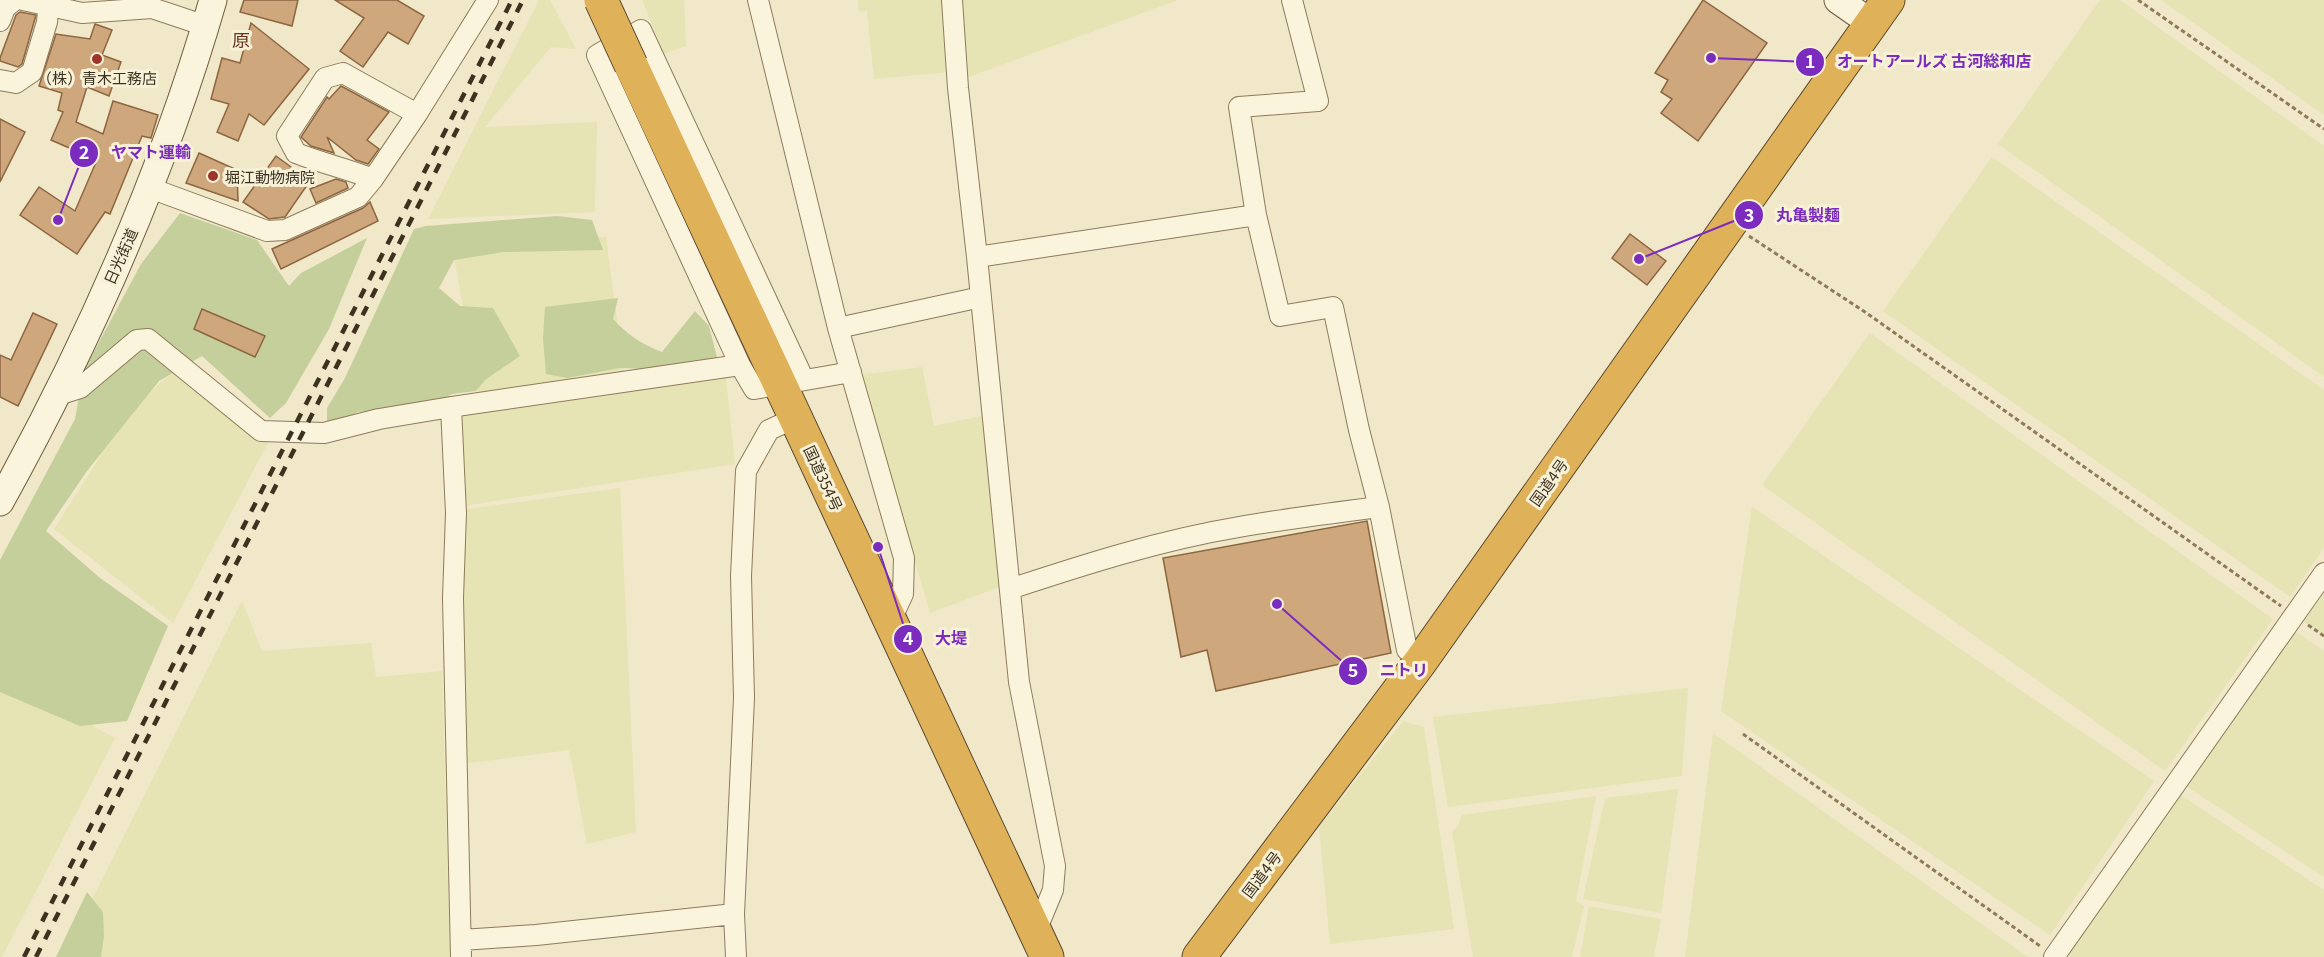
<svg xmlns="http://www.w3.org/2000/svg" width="2324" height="957" font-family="Georgia,'Noto Sans JP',serif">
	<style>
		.farmland { fill: #e6e3b5 }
		.green { fill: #c4cf9b }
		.building { fill: #cfa77d; stroke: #8c6641; stroke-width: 1.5 }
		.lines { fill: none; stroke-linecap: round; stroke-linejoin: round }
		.street-casing { stroke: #8d7b5c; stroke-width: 22 }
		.secondary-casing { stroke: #6f5c3f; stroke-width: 29 }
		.highway-casing { stroke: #5b4830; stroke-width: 35 }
		.path { stroke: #8d7b5c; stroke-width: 3; stroke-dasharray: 4.5 3; stroke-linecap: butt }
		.street { stroke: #faf4dc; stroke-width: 20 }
		.secondary { stroke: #faf4dc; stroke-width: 27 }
		.highway { stroke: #dfb158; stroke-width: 33 }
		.rail { stroke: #3d3120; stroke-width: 4.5; stroke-dasharray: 10 10; stroke-linecap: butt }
		.highway-bridge-casing { stroke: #5b4830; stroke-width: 35; stroke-linecap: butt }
		.highway-bridge { stroke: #dfb158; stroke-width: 33 }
		.poi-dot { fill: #9d352a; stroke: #f7f1d8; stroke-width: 2 }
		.labels { text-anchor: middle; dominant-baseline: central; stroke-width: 6; stroke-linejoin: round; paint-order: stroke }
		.poi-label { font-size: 15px; fill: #3d3120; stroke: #f7f1d8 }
		.street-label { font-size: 15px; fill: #3d3120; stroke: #f7f1d8 }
		.quarter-label { font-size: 18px; fill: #6a361e; stroke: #f7f1d8 }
		.leader { fill: none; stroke: #7b2cbf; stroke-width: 2 }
		.callout-dot { fill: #7b2cbf; stroke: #f7f1d8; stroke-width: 2 }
		.mark-label { font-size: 18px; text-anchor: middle; font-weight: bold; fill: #fff }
		.callout-label { font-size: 16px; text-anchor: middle; font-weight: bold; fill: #7b2cbf; stroke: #f7f1d8; stroke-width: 6; stroke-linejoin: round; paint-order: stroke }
	</style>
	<rect width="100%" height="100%" fill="#f0e8c8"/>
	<path class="farmland" d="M539,0H550L576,49L551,47L485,127L597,122L595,212L428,219Z
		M642,0H684L686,46L664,54Z
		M858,0H944L950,72L874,79L867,11L859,12Z
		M963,0H1178L966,78Z
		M2100,0H2120L2324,146V377L1998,144Z
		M2161,0H2324V115Z
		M1992,157L2324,390V548L2290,597L1883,311Z
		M606,237L624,373L479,396L452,245Z
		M1870,333L2273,619L2165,771L1762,485Z
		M922,367L934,426L986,415L1002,586L930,613L860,375Z
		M196,368L270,439L173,623L54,529L103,452L150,392L172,373Z
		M726,379L735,464L463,506L458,412Z
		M620,488L636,832L587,844L569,750L462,764L461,510Z
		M1752,507L2154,781L2050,935L1721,711Z
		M2324,588V635L2301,620Z
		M242,601L262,651L371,643L376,677L442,671L450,957H63Z
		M2296,632L2324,651V877L2186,786Z
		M0,676L115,738L2,957H0Z
		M1688,688L1682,776L1448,807L1433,717Z
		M1403,721L1424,727L1454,929L1330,944L1319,827Z
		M1713,733L2028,957H1685Z
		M1678,789L1661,913L1583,899L1605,798Z
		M2181,795L2324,890V957H2072L2066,953Z
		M1596,796L1576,901L1584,906L1572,957H1473L1452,832L1459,824L1462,815Z
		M1589,906L1661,919L1654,957H1580Z"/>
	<path class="green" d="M180,213L257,240L289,286L301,273L367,238L329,329L286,403L270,418L202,356L159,381L87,471L46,531L100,578L168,626L127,721L80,726L0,692V560L75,419L84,370L141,264Z
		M557,216L592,220L603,250L504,252L454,260L439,288L460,306L493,308L520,356L485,380L476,391L452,394L435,403L358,412L343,421L327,426V408L345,378L414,229L426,226Z
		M618,298L613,319C628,335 641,344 662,352L695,311L709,326L718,361L646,369L620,368L567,378L546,374L543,338L545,307Z
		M87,892L103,912L104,936L101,957H56Z"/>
	<path class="building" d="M244,0H298L292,26L240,12Z
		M335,0H397L424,16L408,44L388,32L363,67L340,51L364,18Z
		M1703,0L1767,43L1698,141L1661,113L1672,99L1661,92L1668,80L1655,73Z
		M20,12L36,15L22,64L18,67L0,61V58L16,15Z
		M251,23L309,69L264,125L249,114L238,141L217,132L229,104L211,99L222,58L240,63Z
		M95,24L112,30L102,55L121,62L109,96L87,87L76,122L103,134L113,101L158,115L151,138L142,136L110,214L105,212L77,254L20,215L39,187L75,211L97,160L51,140L63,112L58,110L62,93L39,86L56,34L90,39Z
		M341,86L389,112L367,140L379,149L368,164L356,160L327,137L334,153L311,146L301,137L327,97L329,99Z
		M0,119L25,132L0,182Z
		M199,153L237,170L238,201L186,183Z
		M276,156L310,181L285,217L269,219L243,202Z
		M336,179L346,182L348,188L316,203L310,189Z
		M370,202L378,221L281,269L272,249L363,208Z
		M1630,234L1666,261L1647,285L1612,258Z
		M202,309L265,336L255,357L194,329Z
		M33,313L57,324L18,406L0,397V355L11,360Z
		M1367,521L1391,653L1216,691L1207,650L1181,657L1163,558Z"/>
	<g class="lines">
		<g class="street-casing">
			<path id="street" d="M23,0L82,13L152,8L206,26
				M758,0L838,328L904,558L903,594L891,620
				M952,0L958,88L977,257L1019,682L1055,866L1053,890L1036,931
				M1292,0L1318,101L1239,107L1256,215L1280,316L1333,307L1359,430L1379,507L1407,650L1421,661
				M0,21L5,8L15,0
				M0,80L16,83L32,72L47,22L49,0
				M417,114L488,0
				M150,188L267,231L285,230L358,197L373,179C348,169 321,163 296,153L287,136L325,78L343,73L417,114L373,179
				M977,257L1256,215
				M838,328L981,297
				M740,365L597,55L641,30L804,380
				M55,396L80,388L137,340L148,339L261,431L324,433L379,419L451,407L740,365L754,389L851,372
				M451,407L456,513L453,598L461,957
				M1010,589C1086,564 1161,540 1239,527C1285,519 1332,513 1379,507
				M461,940L536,935L734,914
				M736,957L734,914L744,698L741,576L746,471L769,430L795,418
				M2054,957L2324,573"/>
		</g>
		<g class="secondary-casing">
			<path id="secondary" d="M1838,0L1871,23
				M0,502C88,343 163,174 213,0"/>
		</g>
		<g class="highway-casing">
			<path id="highway" d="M631,65L1047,957
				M1199,957L1421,661L1888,0"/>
		</g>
		<path class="path" d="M2138,0L2324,129
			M1749,236L1865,312L2281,606
			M2308,625L2324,636
			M1743,734L2040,946"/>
		<use href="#street" class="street"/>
		<use href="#secondary" class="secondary"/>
		<use href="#highway" class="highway"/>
		<path class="rail" d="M24,957L512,0
			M36,957L523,0"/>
		<g class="highway-bridge-casing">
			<path id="highway-bridge" d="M601,0L631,65"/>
		</g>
		<use href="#highway-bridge" class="highway-bridge"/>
	</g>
	<g class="poi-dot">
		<circle cx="97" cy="59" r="6"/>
		<circle cx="213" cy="176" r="6"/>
	</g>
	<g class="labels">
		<g class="poi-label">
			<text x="97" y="77">（株）青木工務店</text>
			<text x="225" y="176" text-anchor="start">堀江動物病院</text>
		</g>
		<g class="street-label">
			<text transform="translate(120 256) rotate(-66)">日光街道</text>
			<text transform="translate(824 478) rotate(65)">国道354号</text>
			<text transform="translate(1548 482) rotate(-55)">国道4号</text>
			<text transform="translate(1261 874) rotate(-53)">国道4号</text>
		</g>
		<g class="quarter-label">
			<text x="241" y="39">原</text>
		</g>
	</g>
	<path class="leader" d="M1711 58L1810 62M58 220L84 153M1639 259L1749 215M878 547L908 639M1277 604L1353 671"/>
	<g class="callout-dot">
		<circle cx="1711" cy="58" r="6"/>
		<circle cx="58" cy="220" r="6"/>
		<circle cx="1639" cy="259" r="6"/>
		<circle cx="878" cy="547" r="6"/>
		<circle cx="1277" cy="604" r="6"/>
		<circle cx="1810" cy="62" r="15"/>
		<circle cx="84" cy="153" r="15"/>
		<circle cx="1749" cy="215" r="15"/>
		<circle cx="908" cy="639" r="15"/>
		<circle cx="1353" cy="671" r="15"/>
	</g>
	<g class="mark-label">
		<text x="1810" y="68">1</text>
		<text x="84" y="159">2</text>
		<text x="1749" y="222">3</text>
		<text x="908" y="645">4</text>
		<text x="1353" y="677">5</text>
	</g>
	<g class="callout-label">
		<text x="1934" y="67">オートアールズ 古河総和店</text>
		<text x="151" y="158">ヤマト運輸</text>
		<text x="1808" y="221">丸亀製麺</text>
		<text x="951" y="644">大堤</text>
		<text x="1404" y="676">ニトリ</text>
	</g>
</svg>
